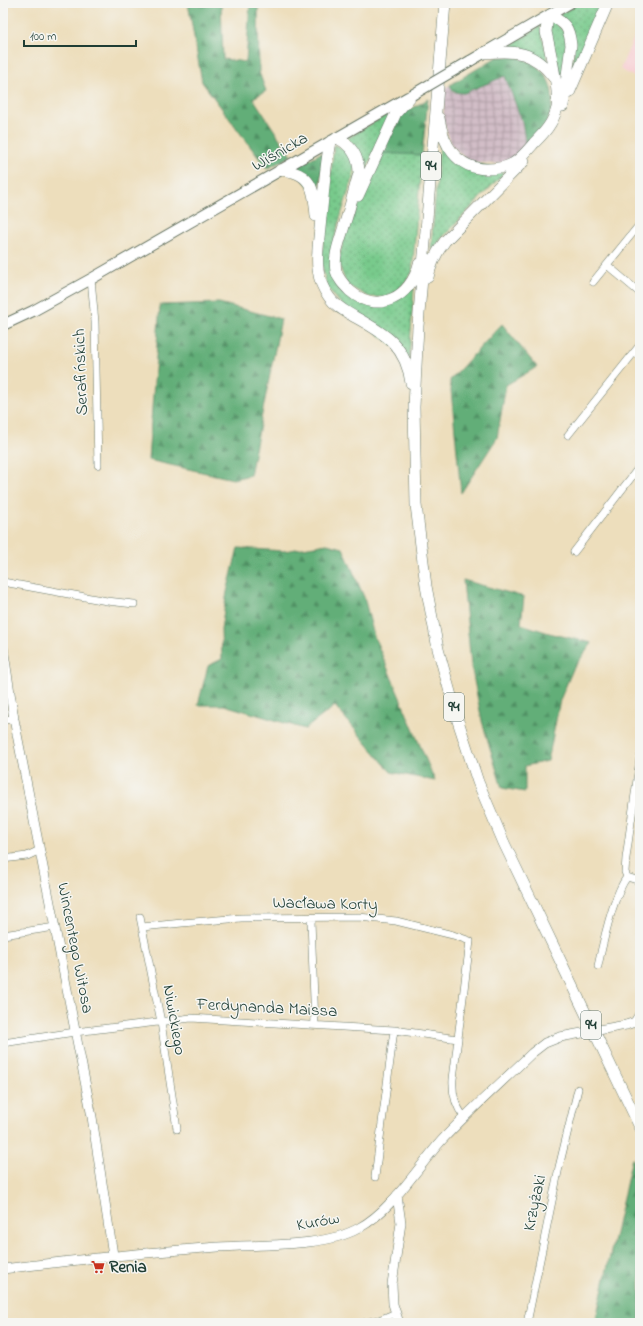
<svg xmlns="http://www.w3.org/2000/svg" width="643" height="1326" font-family="'Indie Flower',sans-serif">
	<style>
		.built { fill: #f7cfd3 }
		.industrial { fill: url(#industrial-grid) }
		.grass { fill: url(#grass-dots); stroke: #4c8460 }
		.forest { fill: url(#forest-firs); stroke: #407656 }
		.lines { fill: none; stroke-linecap: round; stroke-linejoin: round }
		.minor-casing { stroke: #677564; stroke-width: 8 }
		.tertiary-casing { stroke: #677564; stroke-width: 10 }
		.secondary-casing { stroke: #677564; stroke-width: 12 }
		.primary-casing { stroke: #677564; stroke-width: 12 }
		.minor { stroke: #fff; stroke-width: 7 }
		.tertiary { stroke: #fff; stroke-width: 9 }
		.secondary { stroke: #fff; stroke-width: 10 }
		.primary { stroke: #fff; stroke-width: 11 }
		.tertiary-bridge-casing { stroke: #677564; stroke-width: 10; stroke-linecap: butt }
		.secondary-bridge-casing { stroke: #677564; stroke-width: 12; stroke-linecap: butt }
		.tertiary-bridge { stroke: #fff; stroke-width: 9 }
		.secondary-bridge { stroke: #fff; stroke-width: 10 }
		.labels { text-anchor: middle; dominant-baseline: central; stroke-width: 3; stroke-linejoin: round; paint-order: stroke }
		.shield { fill: #f6f6f2; stroke: #60746d; stroke-width: 1 }
		.shield-label { font-size: 16px; font-weight: bold; fill: #1f3d34 }
		.street-label { font-size: 17px; fill: #1f3d34; stroke: #f6f6f2 }
		.poi-label { font-size: 17px; font-weight: bold; fill: #1f3d34; stroke: #f6f6f2; text-anchor: start }
	</style>
	<defs>
		<pattern id="industrial-grid" width="8" height="8" patternUnits="userSpaceOnUse"><rect width="8" height="8" fill="#d2bdc7"/><path d="M0 4h8M4 0v8" fill="none" stroke="#aa9ba2"/></pattern>
		<pattern id="grass-dots" width="8" height="8" patternUnits="userSpaceOnUse"><rect width="8" height="8" fill="#78ca8c"/><path d="M2 2h.1M6 6h.1" fill="none" stroke="#62a573" stroke-width="1.8" stroke-linecap="round"/></pattern>
		<pattern id="forest-firs" width="22" height="20" patternUnits="userSpaceOnUse"><rect width="22" height="20" fill="#62ae78"/><path d="M5 1l3.5 6h-7zM16 11l3.5 6h-7z" fill="#508f63"/></pattern>
	</defs>
	<rect width="100%" height="100%" fill="#f6f6f2"/>
	<filter id="ink" filterUnits="userSpaceOnUse"><feTurbulence type="fractalNoise" baseFrequency=".025" numOctaves="2"/><feDisplacementMap in="SourceGraphic" scale="8" xChannelSelector="R" yChannelSelector="G"/><feConvolveMatrix kernelMatrix="1 2 1 2 8 2 1 2 1" color-interpolation-filters="sRGB"/></filter>
	<filter id="wash" filterUnits="userSpaceOnUse"><feTurbulence type="fractalNoise" baseFrequency=".012" numOctaves="4" result="noise"/><feDisplacementMap in="SourceGraphic" scale="16" xChannelSelector="R" yChannelSelector="G"/><feGaussianBlur stdDeviation="0.9" result="paint"/><feColorMatrix in="noise" values="0 0 0 0 0 0 0 0 0 0 0 0 0 0 0 0 0 1.4 0 .05"/><feComposite in="paint" operator="in"/></filter>
	<g filter="url(#wash)">
		<rect width="100%" height="100%" fill="#eddebc"/>
		<path class="built" d="M640,24V80L620,69Z"/>
		<path class="industrial" d="M505,76L522,121L526,145L512,159L502,163L492,164L468,161L452,146L443,121L445,88L450,85L453,91L458,93H464Z"/>
		<path class="grass" d="M580,3H604L570,81L574,52L560,15V14Z
			M550,20L555,22L567,35L561,90L550,38Z
			M540,26L550,70L509,48V47Z
			M391,112L353,201L359,153L348,138Z
			M442,142L447,154L502,171L503,174L442,238L433,250L431,249L440,143Z
			M334,145C344,147 352,156 354,166C355,174 351,183 349,190C342,213 324,260 335,282C341,294 354,301 366,305L414,288L409,359L341,304L327,287L321,262Z
			M381,153L422,155L412,273L398,291L386,297H369L347,285L338,262L344,239Z"/>
		<path class="forest" d="M188,3H221L223,59L246,62L250,3H258L259,72L266,91L253,98L291,156L267,169L202,82Z
			M497,57C503,57 509,56 515,57C547,62 560,92 548,120C545,128 532,139 526,145L522,121L505,76L464,93C457,93 453,92 450,85Z
			M428,99L422,155L381,153L401,115Z
			M321,153L324,156L318,197L293,168Z
			M219,303L281,319L250,475L233,479L148,460L160,305Z
			M502,324L537,367L506,385L497,438L461,493L450,380Z
			M327,544L343,548L364,597L374,636L435,781L391,772L335,706L305,729L224,705H198L208,666L222,659L221,629L227,592L238,548L284,551Z
			M463,580L524,597L521,624L549,633L592,643L573,669L560,700L548,761L525,766V792L502,788L482,721L471,665Z
			M632,1158L640,1172V1323H595Z"/>
	</g>
	<g filter="url(#ink)">
		<g class="lines">
			<g class="minor-casing">
				<path id="minor" d="M607,265L640,293
					M91,279L95,322L98,465
					M593,282L640,224
					M568,435L640,345
					M574,552L640,466
					M3,582L107,601L134,604
					M3,720L14,719
					M3,859L27,856L40,850
					M627,877L625,872L626,858L640,758
					M627,877L640,881
					M140,917L161,1022L177,1129
					M314,918L311,921L315,1025
					M142,927L182,923L241,918L359,917L396,921L453,935L470,941L453,1079C452,1094 455,1105 464,1117
					M3,935L55,927
					M598,966C603,942 613,895 627,877
					M3,1043L75,1032L191,1018L394,1030L458,1039
					M375,1177L394,1030
					M364,1323L379,1320L396,1313
					M527,1323L559,1167L578,1089"/>
			</g>
			<g class="tertiary-casing">
				<path id="tertiary" d="M3,647L14,719L92,1117L113,1255
					M626,1025L635,1022L640,1014
					M397,1195L401,1223L392,1284L393,1304L399,1323
					M3,1269C75,1260 146,1252 218,1247C259,1244 324,1248 359,1228C392,1210 417,1168 442,1140C470,1110 502,1082 532,1053L545,1043L560,1037"/>
			</g>
			<g class="secondary-casing">
				<path id="secondary" d="M470,61L570,3
					M3,325L33,311L91,279L408,97"/>
			</g>
			<g class="primary-casing">
				<path id="primary" d="M445,3L418,326L414,407L416,505L426,586L438,649L458,721L478,782L504,843L640,1127
					M484,53C516,50 534,51 554,78
					M569,93L608,3
					M439,118C443,144 456,168 486,169C495,169 504,168 512,164C521,159 528,150 534,143C545,132 553,123 557,108C560,91 550,50 546,32L547,23L550,15C566,24 569,27 571,45L563,106
					M337,138C351,145 359,157 359,173C354,190 350,208 344,226C340,241 333,255 336,271C338,279 344,285 350,291C378,315 411,297 419,264
					M330,142C325,166 324,192 321,217C320,234 316,252 318,269C319,279 323,289 329,297C335,306 345,311 355,317C386,334 406,346 411,383
					M280,170C312,172 314,189 316,216
					M358,196L396,113L412,95
					M428,277C431,263 436,253 445,241L524,161"/>
			</g>
			<use href="#minor" class="minor"/>
			<use href="#tertiary" class="tertiary"/>
			<use href="#secondary" class="secondary"/>
			<use href="#primary" class="primary"/>
			<g class="tertiary-bridge-casing">
				<path id="tertiary-bridge" d="M560,1037L626,1025"/>
			</g>
			<g class="secondary-bridge-casing">
				<path id="secondary-bridge" d="M412,95L470,61"/>
			</g>
			<use href="#tertiary-bridge" class="tertiary-bridge"/>
			<use href="#secondary-bridge" class="secondary-bridge"/>
		</g>
	</g>
	<defs>
		<g id="supermarket-bare" transform="scale(1.08)"><path d="M-6-5.5h2.5l.6 2H6L4.5 2H-2.5L-4.4-4H-6ZM-1.5 3.2a1.3 1.3 0 1 0 .1 0ZM3 3.2a1.3 1.3 0 1 0 .1 0Z" fill="#c8321e" stroke="#f6f6f2" stroke-width="2.5" paint-order="stroke"/></g>
	</defs>
	<g fill-rule="evenodd">
		<use href="#supermarket-bare" x="98" y="1267"/>
	</g>
	<g class="labels">
		<g class="shield">
			<rect x="421" y="152" width="20" height="28" rx="3"/>
			<rect x="444" y="693" width="20" height="28" rx="3"/>
			<rect x="581" y="1011" width="20" height="28" rx="3"/>
		</g>
		<g class="shield-label">
			<text x="431" y="166">94</text>
			<text x="454" y="707">94</text>
			<text x="591" y="1025">94</text>
		</g>
		<g class="street-label">
			<text transform="translate(280 152) rotate(-30)">Wiśnicka</text>
			<text transform="translate(81 372) rotate(-92)">Serafińskich</text>
			<text transform="translate(325 904) rotate(1)">Wacława Korty</text>
			<text transform="translate(75 948) rotate(79)">Wincentego Witosa</text>
			<text transform="translate(267 1008) rotate(3)">Ferdynanda Maissa</text>
			<text transform="translate(174 1020) rotate(80)">Niwickiego</text>
			<text transform="translate(535 1203) rotate(-78)">Krzyżaki</text>
			<text transform="translate(318 1222) rotate(-10)">Kurów</text>
		</g>
		<g class="poi-label">
			<text x="109" y="1267">Renia</text>
		</g>
	</g>
	<rect width="643" height="1326" fill="none" stroke="#f6f6f2" stroke-width="16"/>
	<path d="M24 40v6h112v-6" fill="none" stroke="#1f3d34" stroke-width="2"/>
	<text x="30" y="40" font-size="12" fill="#1f3d34" stroke="#f6f6f2" stroke-width="3" paint-order="stroke">100 m</text>
</svg>
